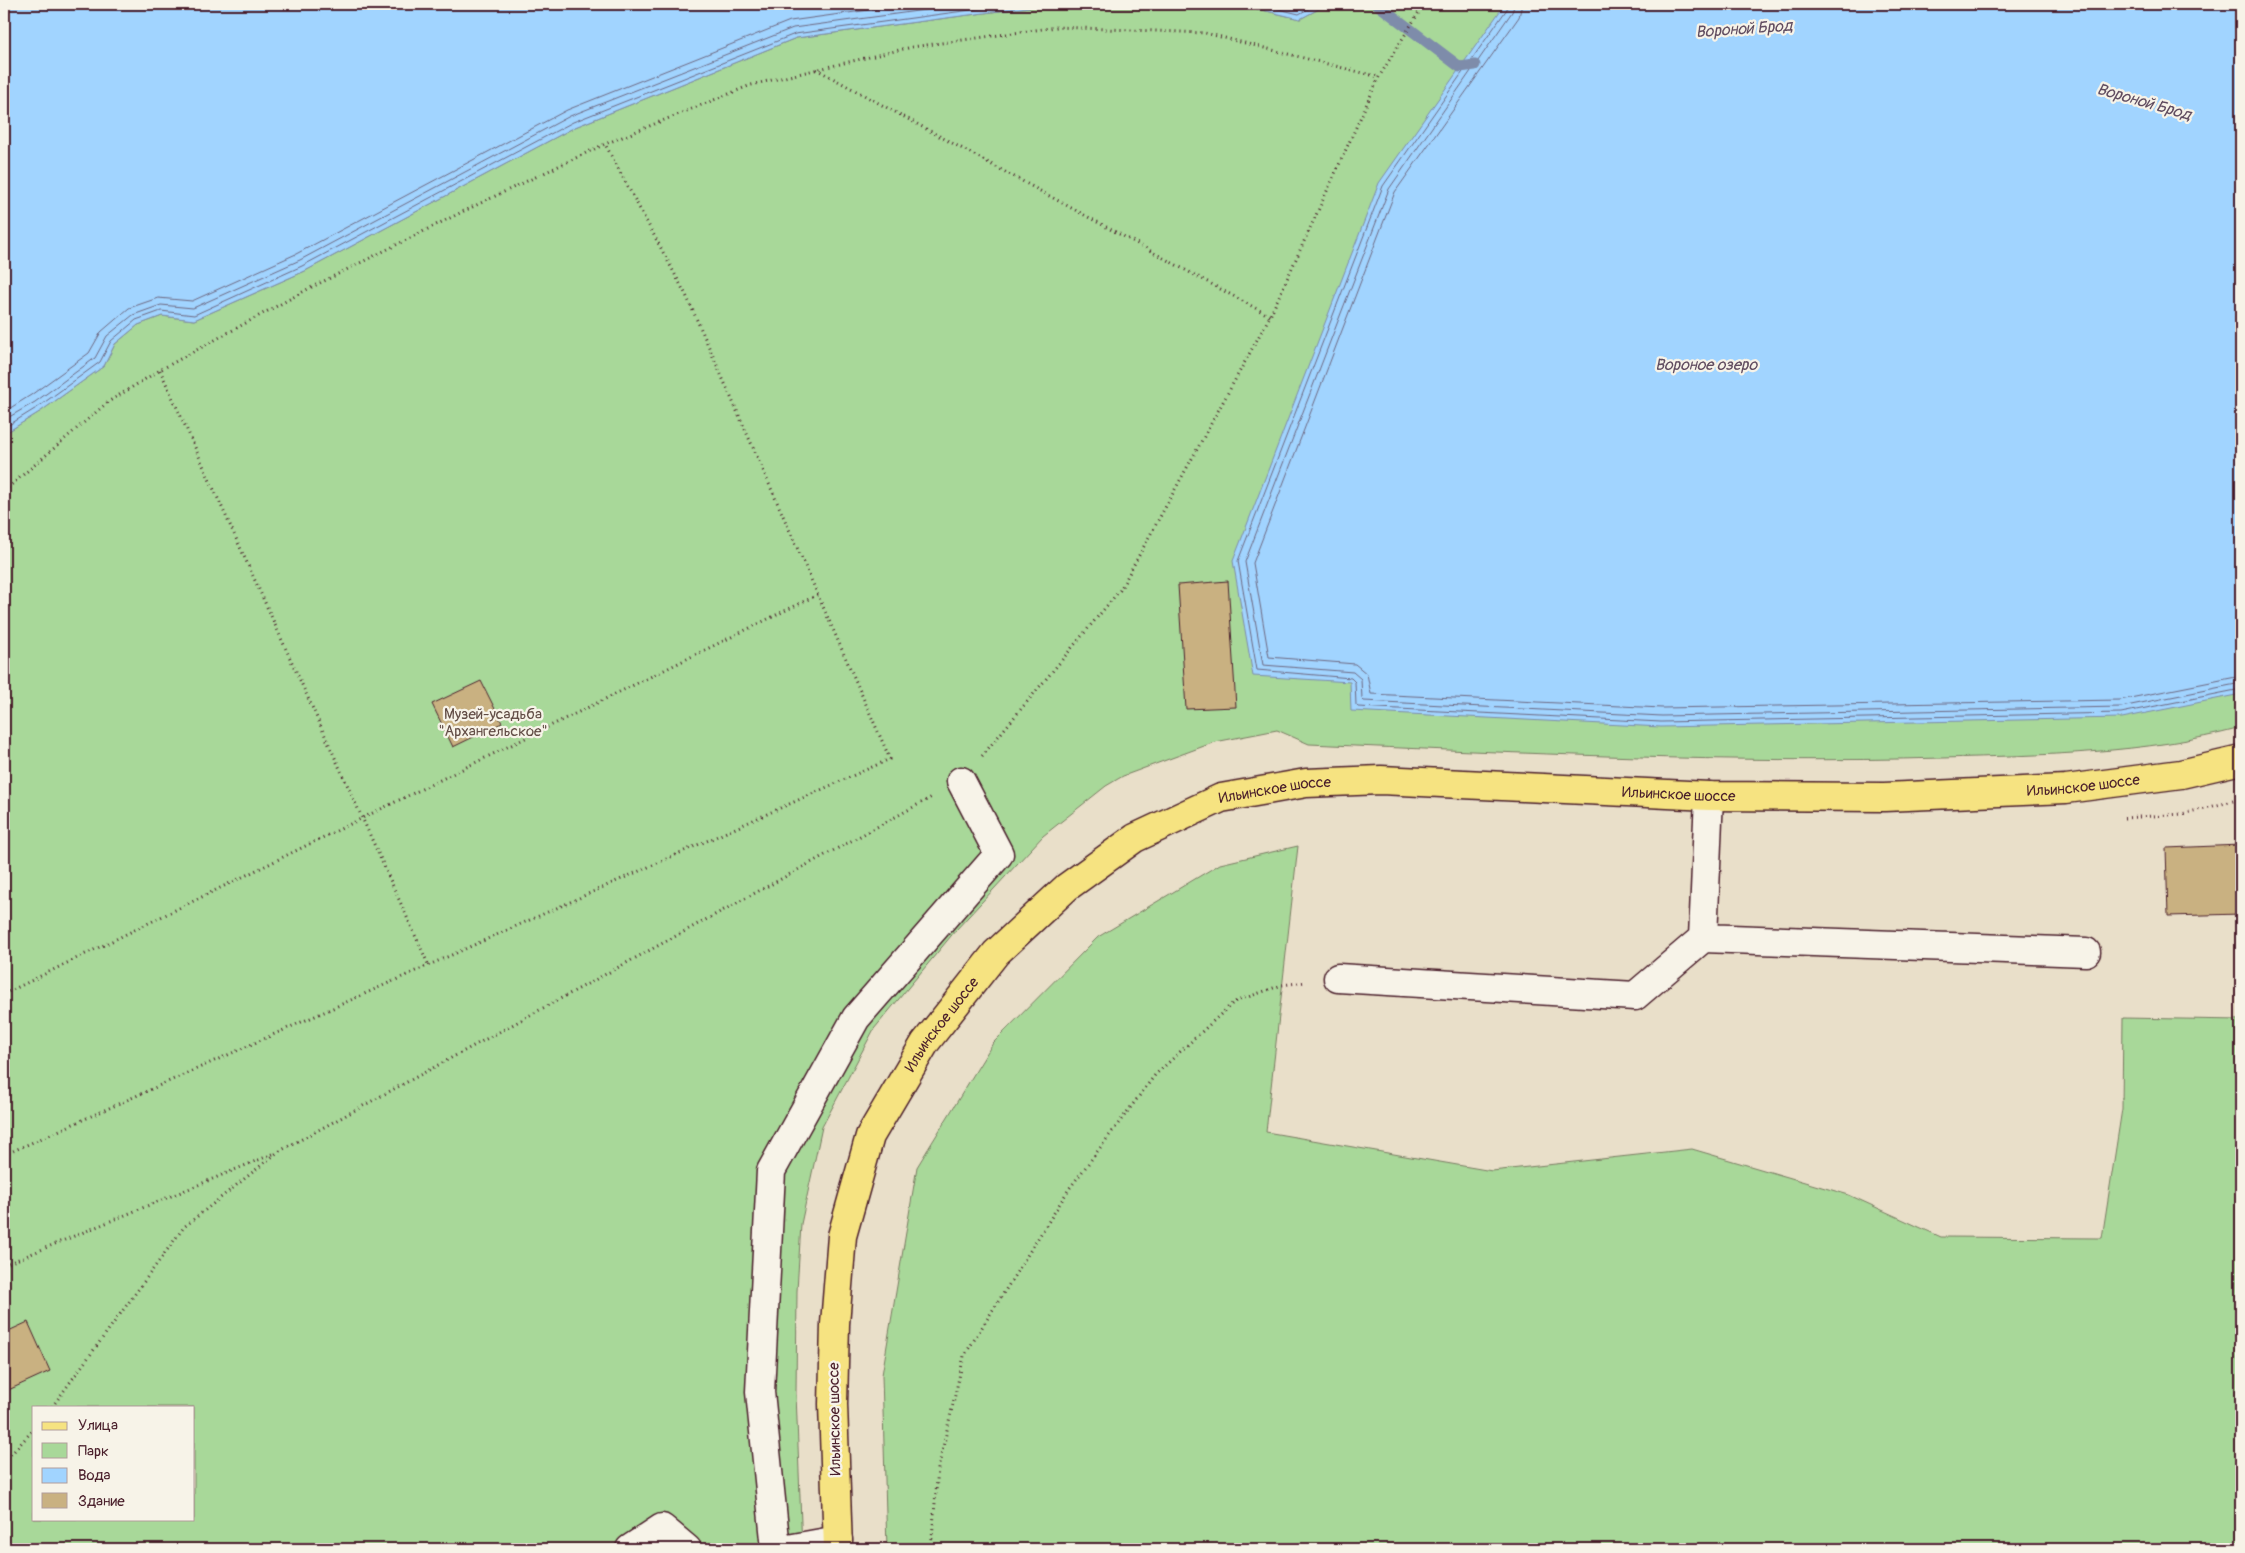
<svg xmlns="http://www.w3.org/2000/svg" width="2245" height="1553" font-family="Pangolin,sans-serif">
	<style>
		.green { fill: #a8d899; stroke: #797c62; fill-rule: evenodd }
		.water { fill: #a1d4ff; stroke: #7e8caa }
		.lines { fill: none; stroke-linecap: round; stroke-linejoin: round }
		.shore { stroke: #6d6780; stroke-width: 1 }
		.stream { stroke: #7e8caa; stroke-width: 11 }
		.building { fill: #c9b181; stroke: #4a1f2b }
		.minor-casing { stroke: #4a1f2b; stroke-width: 31 }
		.major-casing { stroke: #4a1f2b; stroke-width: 31 }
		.path { stroke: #4a1f2b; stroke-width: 3; stroke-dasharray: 1 4; stroke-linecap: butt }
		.minor { stroke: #f7f3e8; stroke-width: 28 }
		.major { stroke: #f6e381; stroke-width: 28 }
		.labels { text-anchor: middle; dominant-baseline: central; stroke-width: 4.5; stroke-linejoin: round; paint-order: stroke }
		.park-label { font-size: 15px; fill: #624d46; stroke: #f7f3e8 }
		.street-label { font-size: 15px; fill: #4a1f2b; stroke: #f7f3e8 }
		.water-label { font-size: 16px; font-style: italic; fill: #604c60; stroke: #f7f3e8 }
	</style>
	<rect width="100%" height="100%" fill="#e9dfc9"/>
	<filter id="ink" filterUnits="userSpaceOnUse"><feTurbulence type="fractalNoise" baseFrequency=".02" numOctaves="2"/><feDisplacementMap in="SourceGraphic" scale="10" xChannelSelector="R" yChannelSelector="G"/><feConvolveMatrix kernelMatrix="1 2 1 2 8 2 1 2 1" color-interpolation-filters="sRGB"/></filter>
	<g filter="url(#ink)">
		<path class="green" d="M1052,4H1237L1300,19L1328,4H2241V728C2145,754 2042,755 1943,758C1732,764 1520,753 1309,744L1277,730L1215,742L1123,776L1106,786L1043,836L956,930L874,1029L822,1127L801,1224L797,1291L796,1394L802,1549H4V434L41,411L104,366L115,344L138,325L162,316L194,320L305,271L575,127L796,38ZM34,1407H194V1519H34Z
			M1298,846L1266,1132L1492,1171L1692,1149L1849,1195L1941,1237L2102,1238L2122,1109L2123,1018L2241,1020V1549H887L882,1375L917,1167L993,1043L1098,937L1220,864Z"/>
		<path class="water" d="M4,4H1052L796,38L575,127L305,271L194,320L162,316L138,325L115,344L104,366L41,411L4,434Z
			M1237,4H1328L1300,19Z
			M1505,4H2241V694L2122,718L1661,727L1351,711L1350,682L1253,676L1233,561L1379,183Z"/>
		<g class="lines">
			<path class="shore" d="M1258,4L1299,14L1317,4
				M1508,4L1507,9L1383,186L1238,561L1257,670L1351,678L1355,682L1356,705L1358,707L1661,722L2121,713L2241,689
				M1515,4L1512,12L1389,189L1245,562L1263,665L1353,672L1361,679L1362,699L1364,701L1662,716L2121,707L2241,683
				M1522,4L1519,17L1395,192L1253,563L1269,657L1355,664L1367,674L1371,694L1662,708L2120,700L2241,676
				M4,412L31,395L89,353L101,332L129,308L158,298L192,301L296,254L567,110L790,21L913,4
				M4,420L35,402L95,358L107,336L133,315L161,305L193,308L300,260L570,116L793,28L969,4
				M4,428L38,407L100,362L111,341L136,320L161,311L194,315L302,266L573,122L795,34L1015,4"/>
			<path class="stream" d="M1377,4L1460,67L1475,65"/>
		</g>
		<path class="building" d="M1228,581L1236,707L1186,709L1178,585Z
			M481,681L502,723L453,747L432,704Z
			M2241,845V914L2168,916L2166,848Z
			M28,1322L50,1371L4,1392V1333Z"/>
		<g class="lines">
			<g class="minor-casing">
				<path id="minor" d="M1709,796L1703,938L2086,952
					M1338,978L1635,996L1703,938
					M630,1549L662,1528L687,1549
					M776,1549L760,1392L771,1171L856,1018L999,854L961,781
					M788,1549L838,1540"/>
			</g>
			<g class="major-casing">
				<g id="major">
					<path id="s1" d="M838,1549L833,1404L835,1324L842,1236L870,1136L925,1043L996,953L1067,887L1135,838L1221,798L1306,783L1381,780L1709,796L1884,797L2066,789L2181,774L2241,760"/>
				</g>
			</g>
			<path class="path" d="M816,69L1270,316
				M160,370L429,966
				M4,491L108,402L160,370L308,289L466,210L605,144L751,85L912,47L1057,27L1205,33L1379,77
				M982,756L1120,590L1270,316L1379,77L1424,4
				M2124,818L2182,814L2241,799
				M4,994L817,595
				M4,1155L890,759L686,295L605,144
				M4,1265L273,1154
				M52,1407L184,1227L278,1152L932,797
				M4,1462L34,1429
				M931,1549L938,1469L964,1356L1069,1189L1155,1075L1234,1002L1282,985L1306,982"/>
			<use href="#minor" class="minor"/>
			<use href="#major" class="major"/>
		</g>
	</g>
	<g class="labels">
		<g class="park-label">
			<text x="493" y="714">Музей-усадьба<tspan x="493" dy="17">"Архангельское"</tspan></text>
		</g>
		<g class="street-label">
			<text stroke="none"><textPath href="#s1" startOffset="1780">Ильинское шоссе</textPath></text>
			<text stroke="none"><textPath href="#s1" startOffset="970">Ильинское шоссе</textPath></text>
			<text stroke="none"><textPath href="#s1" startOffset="1375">Ильинское шоссе</textPath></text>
			<text stroke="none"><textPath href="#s1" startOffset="550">Ильинское шоссе</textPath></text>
			<text transform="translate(835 1419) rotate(-91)">Ильинское шоссе</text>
		</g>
		<g class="water-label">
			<text transform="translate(1744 29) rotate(-4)">Вороной Брод</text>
			<text transform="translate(2144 102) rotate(16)">Вороной Брод</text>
			<text x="1706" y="365">Вороное озеро</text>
		</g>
	</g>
	<rect width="2245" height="1553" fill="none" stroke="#f7f3e8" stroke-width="20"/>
	<rect x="10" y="10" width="2225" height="1533" fill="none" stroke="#4a1f2b" stroke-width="2" filter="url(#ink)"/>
	<rect x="32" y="1406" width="162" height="115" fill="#f7f3e8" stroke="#b29e9c"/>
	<rect x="42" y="1422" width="25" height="8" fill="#f6e381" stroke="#b29e9c"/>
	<text x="78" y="1430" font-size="15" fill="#4a1f2b">Улица</text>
	<rect x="42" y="1443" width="25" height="15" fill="#a8d899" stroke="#b29e9c"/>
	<text x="78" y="1456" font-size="15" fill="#4a1f2b">Парк</text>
	<rect x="42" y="1468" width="25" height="15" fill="#a1d4ff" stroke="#b29e9c"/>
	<text x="78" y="1480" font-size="15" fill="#4a1f2b">Вода</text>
	<rect x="42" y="1493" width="25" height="15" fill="#c9b181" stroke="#b29e9c"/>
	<text x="78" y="1506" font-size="15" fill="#4a1f2b">Здание</text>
</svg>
